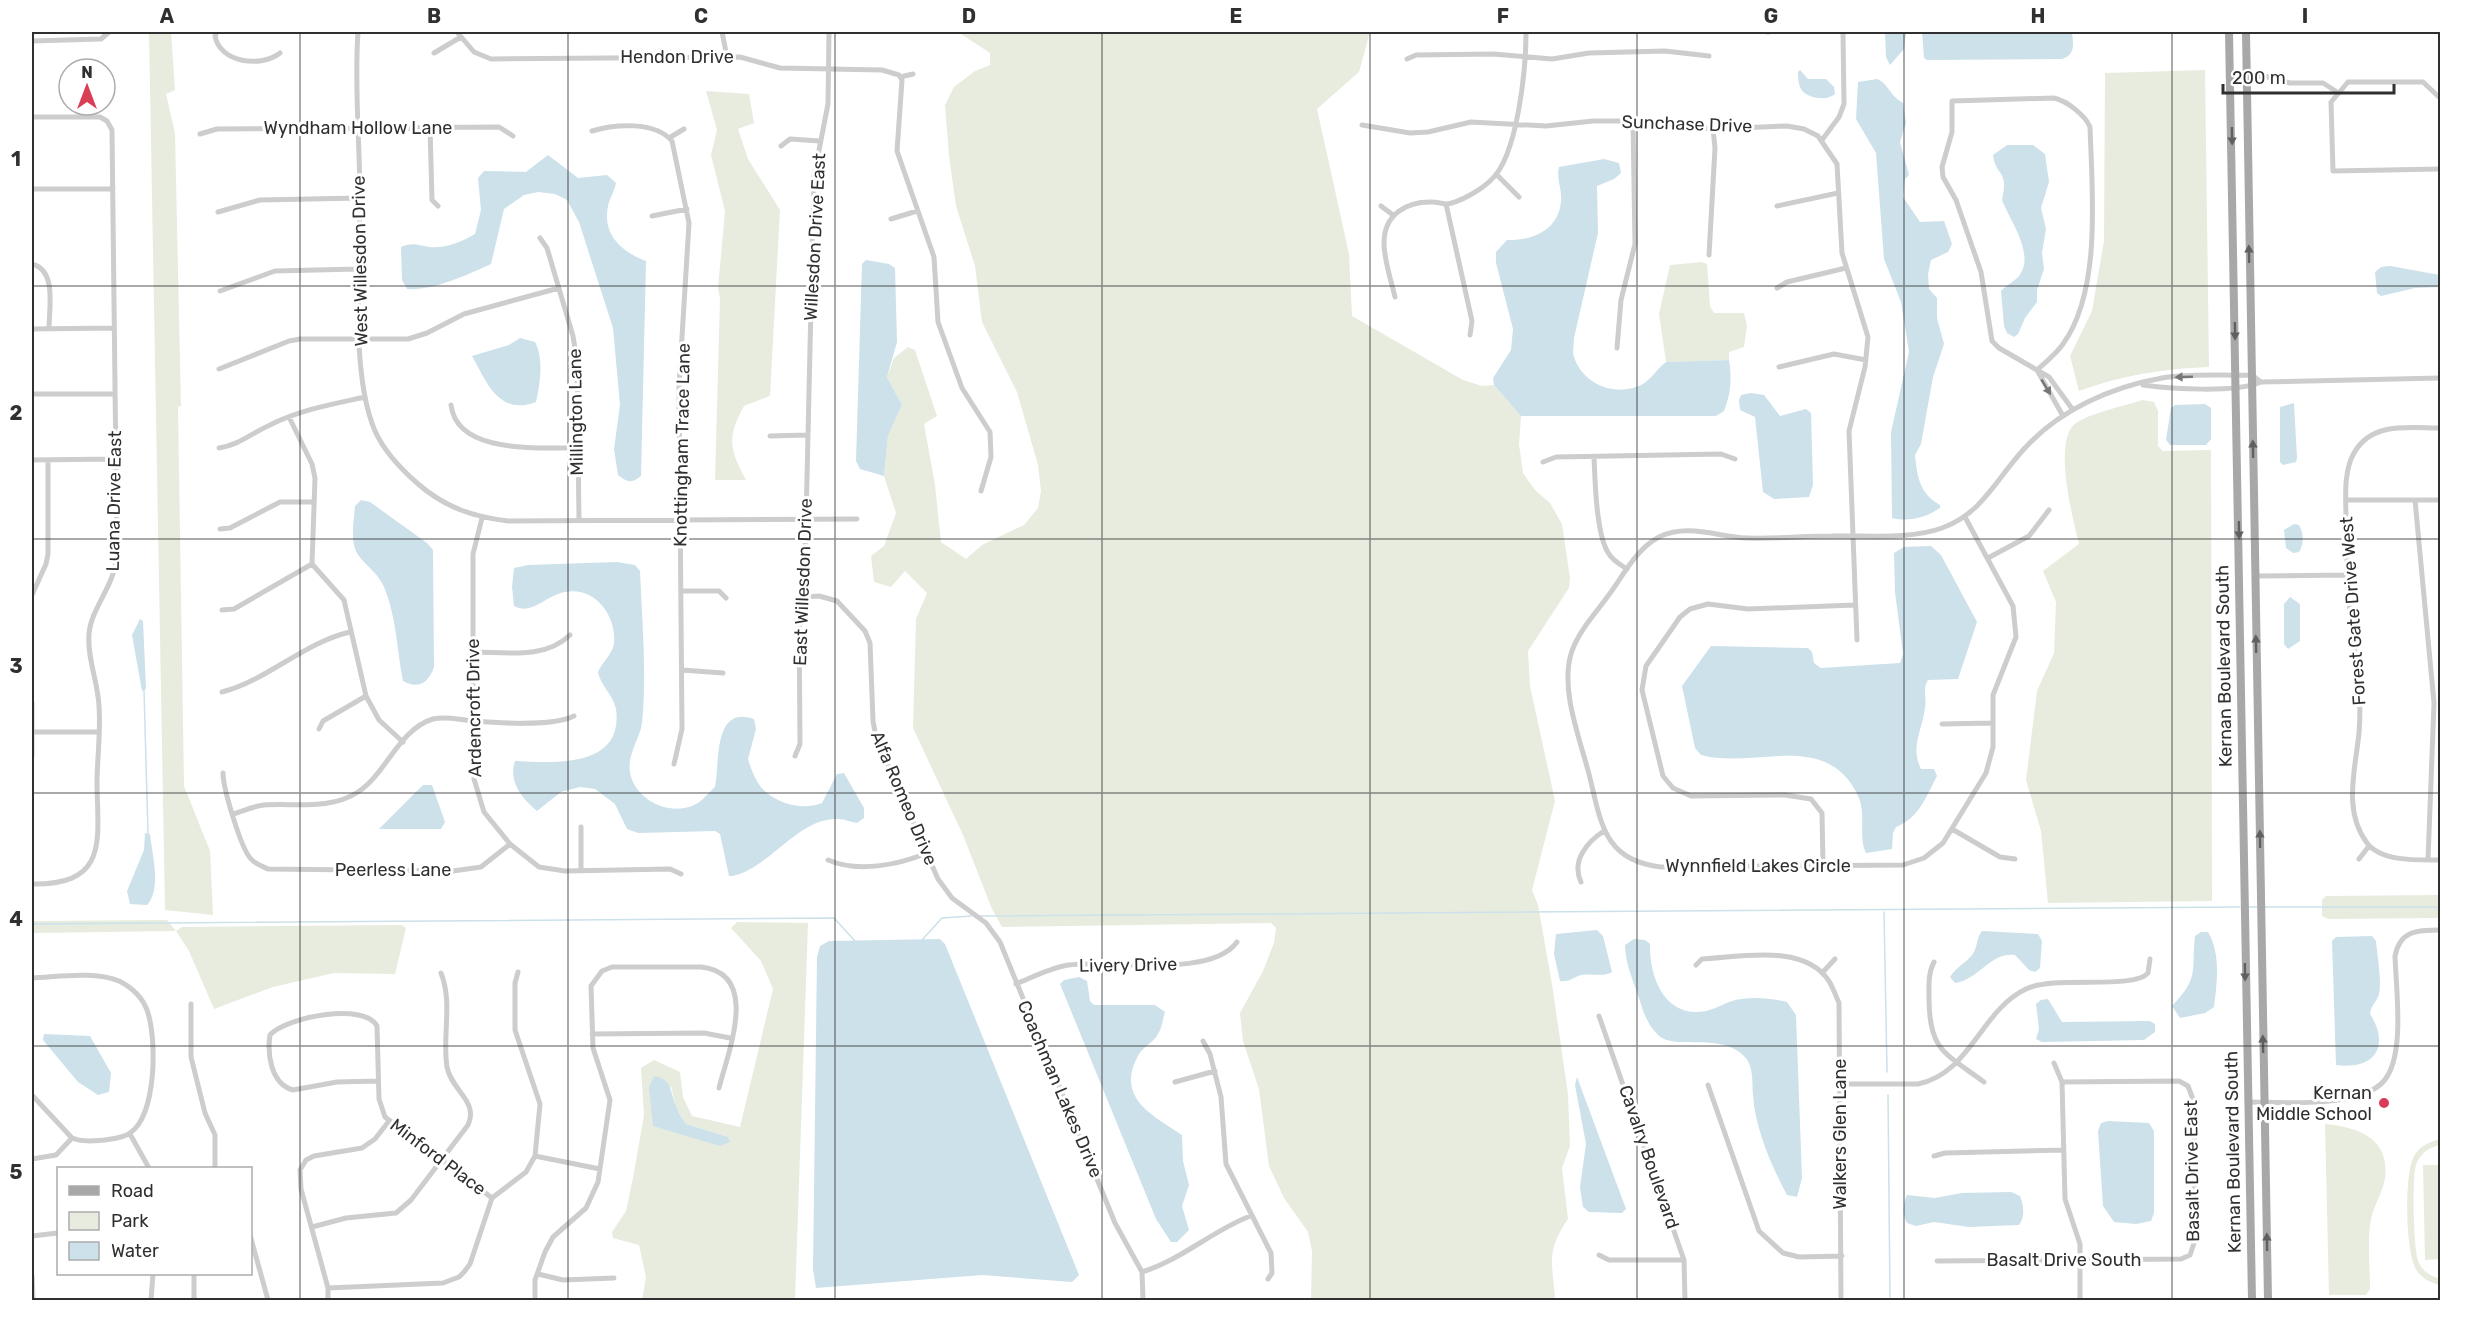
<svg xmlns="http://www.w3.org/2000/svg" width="2472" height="1332" font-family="Rubik,sans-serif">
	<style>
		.green { fill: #e7ecdf; fill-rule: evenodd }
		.water { fill: #cce1ea }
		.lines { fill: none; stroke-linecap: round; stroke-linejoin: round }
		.stream { stroke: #cce1ea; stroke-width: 1.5 }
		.street { stroke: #cdcdcd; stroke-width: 5 }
		.primary { stroke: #a8a8a8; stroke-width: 8 }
		.oneway { fill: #606060 }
		.oneway2 { fill: #777 }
		.grid { fill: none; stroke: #303030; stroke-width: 1.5; stroke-opacity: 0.55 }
		.poi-dot { fill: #da3e57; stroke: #fff; stroke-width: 2 }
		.labels { text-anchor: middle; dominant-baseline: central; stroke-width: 6; stroke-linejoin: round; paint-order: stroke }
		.street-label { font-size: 18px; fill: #303030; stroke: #fff }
		.poi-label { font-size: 18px; fill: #303030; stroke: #fff; text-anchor: end }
		.neatline { fill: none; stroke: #303030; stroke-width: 2 }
		.grid-label { font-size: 20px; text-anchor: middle; font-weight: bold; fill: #303030 }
	</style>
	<rect width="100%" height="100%" fill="#fff"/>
	<path class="green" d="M149,32H171L175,90L166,94L175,133L181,406L178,407L184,786L210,851L213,915L165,910Z
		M958,32H1370L1359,72L1317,109L1349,254L1352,316L1463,380L1482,386L1494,385L1521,416L1519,444L1523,473L1535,490L1550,503L1562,524L1570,578L1569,588L1528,651L1530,686L1555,801L1532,890L1538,905L1552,984L1568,1094L1570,1146L1562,1168L1568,1219C1545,1252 1553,1264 1555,1300H1311L1312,1251L1308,1232L1284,1198L1269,1166L1259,1089L1243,1041L1240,1013L1263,971L1274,943L1276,928L1271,923L1002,927L992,909L963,835L913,728L916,619L927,593L905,571L891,587L874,582L871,556L884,546L896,513L884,476L888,436L902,405L887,377L894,358L908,347L915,350L937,416L924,424L935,485L941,542L966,559L982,545L1024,525L1038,508L1041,491L1038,465L1017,392L982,322L975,266L956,206L949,156L945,105L954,87L975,71L990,65V53Z
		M2205,70L2209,367C2161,369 2124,375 2079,391L2070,356L2092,311L2104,241L2105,73Z
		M706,91L749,94L754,123L738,129L748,159L780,210L770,396L744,406C727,437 729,449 746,480H715L720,299L718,288L725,211L711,155L717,130Z
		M1702,262L1707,264L1710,306L1714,313H1744L1747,326L1744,347L1729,352V360L1666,362L1659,314L1670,265Z
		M2143,400L2154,402L2158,411V446L2163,451L2211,450L2212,901L2048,903L2041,831L2026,780L2037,691L2054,653L2056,602L2043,571L2079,544C2073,519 2052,440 2076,423C2088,414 2127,405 2143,400Z
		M2440,895V918L2328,919L2322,916V900L2326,896Z
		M167,920L176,931L182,927L402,925L406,928L395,974L334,973L273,987L214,1009L189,951L176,931L32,933V921Z
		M737,922L808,923L795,1300H642L646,1277L639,1245L613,1238L612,1232L626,1211L633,1178L644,1115L641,1068L654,1060L680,1072L683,1097L692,1116L740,1127L773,989L761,961L731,928ZM671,1086L676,1108L686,1124L728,1137L653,1126Z
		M2325,1124C2358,1127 2390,1138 2385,1178C2383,1192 2374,1205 2371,1219C2367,1240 2370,1267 2370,1289L2366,1295H2329Z
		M2440,1139V1145C2429,1147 2420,1154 2416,1165C2412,1177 2413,1252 2419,1263C2423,1272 2431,1276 2440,1279V1285C2431,1283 2423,1279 2417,1271C2405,1255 2404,1174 2414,1156C2420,1146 2429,1142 2440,1139Z
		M2423,1165H2440V1259L2425,1260Z"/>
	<path class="water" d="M1885,32H1906L1904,49L1890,65L1886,57Z
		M1922,32H2072C2073,43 2076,55 2062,59L1927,60L1924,58Z
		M1800,70L1808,79H1826L1834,87L1835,94C1826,102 1804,98 1800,87C1798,82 1798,76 1798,72Z
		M1877,79C1888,83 1890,96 1903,103L1906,123L1900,142L1909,175L1905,179L1903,197L1920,222L1944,221L1952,244L1948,252L1931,260L1928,274L1929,289L1937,298V318L1944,344L1933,377L1921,444L1915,455C1917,477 1920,494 1940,505V508C1925,518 1909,522 1892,518L1891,432L1909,352L1901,302L1884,259L1876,153L1856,119L1858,82Z
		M2007,145H2033L2045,154L2049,182L2041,208L2046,229L2042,253L2044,269L2037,290V302L2025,318L2018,334L2014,337L2007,333L2004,326L2001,291C2006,285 2014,282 2019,276C2036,255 2009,219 2002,200C2009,168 1996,178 1993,155Z
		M548,155L578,178L607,175L616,183C614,192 610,198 608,206C602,235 622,252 646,261L641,476C631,484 627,482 618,475L614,449L620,405L613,328L579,222L567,200L555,194L538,192L524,195L504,209L491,264C467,275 432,291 407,289L402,280L401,247C413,242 417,245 429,247C444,249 462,242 475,234L481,210L478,178L484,171L526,172Z
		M1604,159L1619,163L1621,173L1614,179L1597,186L1598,233L1574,338C1574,344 1572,352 1574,357C1583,385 1617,398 1643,384C1651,379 1658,368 1666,362L1729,360C1732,378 1731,394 1724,411L1716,416H1521L1494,385L1493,378L1511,350L1513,329L1496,263V252L1507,240C1533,241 1560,229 1561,200C1562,189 1556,178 1559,167Z
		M866,260L889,264L895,268L897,342L887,377L902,405L888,436L884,476L860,469L856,461L862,264Z
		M2390,266L2440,275V287L2415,288L2381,296L2377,293L2375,272L2381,267Z
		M520,338L535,342C544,358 540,385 536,402C499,416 487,383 472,356L509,345Z
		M1751,393L1764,395L1780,416L1806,409L1811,413L1813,485L1809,497L1774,499L1763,492L1755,417L1740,410L1739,400L1741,395Z
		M2294,403L2297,458L2296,462L2283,465L2280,462V407Z
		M2205,404L2211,408V439L2206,445H2170L2166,440L2171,408L2175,405Z
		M361,500L370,502L427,543L433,550L434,667C429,682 419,690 403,681C397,650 396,613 383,585C376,571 365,565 359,556C349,543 354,521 355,506Z
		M2294,524L2299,525C2304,534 2304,544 2299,552L2293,553L2286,548L2284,530Z
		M1931,546L1941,555L1977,622L1958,679L1928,680C1922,690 1927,697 1925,708C1922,731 1910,747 1921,769H1934L1937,776C1926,797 1919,818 1896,827L1893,833L1892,849L1866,853C1858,836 1866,816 1859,798C1828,728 1755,770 1701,755L1695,748L1682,686L1711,646L1808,648L1812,652L1814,663L1821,668L1900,663L1903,654L1895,592L1894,553L1904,547Z
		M617,562L635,565L640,571C642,621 647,673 642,723C640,739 627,754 630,772C634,799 669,817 694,805C702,802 709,792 715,787C720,761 713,705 754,719L756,729L748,759C751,769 757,786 767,793C782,805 804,810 822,803L837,774L844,773L864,808V818L857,823C851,822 845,819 839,819C799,816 770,868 733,876H729L720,834L715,831L638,833L627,829L615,804L595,789L580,787L561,792L537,811C522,798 508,782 515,761C554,763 624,768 616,709C613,694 601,687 598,672C602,662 612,655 614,644C617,616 595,586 565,592C546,595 532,616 514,606L512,587L514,568L528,565Z
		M2290,597L2300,604V641L2288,649L2284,644V604Z
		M140,619L143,621L146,689L142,691L132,635Z
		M423,785H432L445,822L441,829H379Z
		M145,833L150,834C152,854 162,889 147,905L130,904L127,891L144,850Z
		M1597,930L1603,936L1612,972C1603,978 1589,972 1578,976C1571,979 1569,982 1560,981L1554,954L1556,934Z
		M1982,931L2038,934L2042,941L2040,968L2035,972L2029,970L2015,955C1990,952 1979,980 1955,983L1950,977C1956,967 1966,963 1972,955C1978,947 1976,938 1982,931Z
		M2201,932H2208C2221,954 2217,982 2214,1007L2205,1013L2180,1018L2172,1006C2200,977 2191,971 2195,936Z
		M2372,936L2376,941C2377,954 2383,986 2378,997C2375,1003 2371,1006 2370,1014C2391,1047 2374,1070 2336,1065L2332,941L2336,937Z
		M940,939L945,944L1079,1275L1072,1282L982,1275L816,1288L813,1269L817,957L820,946L829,941Z
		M1634,939L1645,940L1650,944C1649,977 1665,1019 1706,1011C1715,1009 1723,1004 1732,1001C1749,996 1771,998 1787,1002L1796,1015L1802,1178L1797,1197L1787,1195C1771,1165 1755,1128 1753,1095C1752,1082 1754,1066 1744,1056C1719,1031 1673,1052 1657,1034C1647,1024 1643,1011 1639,998C1633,980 1625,963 1625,945Z
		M1079,977L1087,981L1090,1001L1094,1005H1155L1165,1012C1163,1018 1162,1028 1158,1034C1154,1042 1144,1046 1139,1054C1114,1098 1153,1115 1182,1135L1183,1161L1189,1185L1182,1206L1189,1230L1177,1242H1171L1156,1219L1060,984L1064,980Z
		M2048,999L2062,1022L2150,1021L2155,1024V1032L2144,1040L2042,1042L2036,1039L2039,1029L2036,1004L2041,1000Z
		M44,1034L90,1036L111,1073L109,1092L98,1095L78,1082L43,1040Z
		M654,1076C672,1079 670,1091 676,1106C678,1113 683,1119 686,1124L728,1137L730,1142L720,1146L653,1126L649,1087Z
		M1577,1077L1626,1209L1622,1213L1589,1212L1583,1207L1580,1187L1586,1144L1575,1085Z
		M2108,1121L2149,1123L2154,1131V1213L2151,1221L2136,1224L2114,1222L2103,1206L2098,1131L2101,1123Z
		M2011,1192L2020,1196C2024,1206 2025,1217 2019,1225L1969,1227L1934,1222L1916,1226L1907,1223C1902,1214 1903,1204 1907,1195L1935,1198L1962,1193Z"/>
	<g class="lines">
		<path class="stream" d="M144,690L148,833
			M2248,907H2258
			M2263,907H2440
			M1884,912L1887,1072
			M979,916L2240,907
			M32,924L834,918L855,941
			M922,940L942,918L971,916
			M1888,1095L1890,1297"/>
		<path class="street" d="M217,32L215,36C220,63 261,68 280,53
			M358,32C354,87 360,144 360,200C360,264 350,373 375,431C384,451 401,469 417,483C444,507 473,517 508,521L857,519
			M457,32L474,52L491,59L740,57L780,68L882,70L899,75L902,80L897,151L934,257L938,322L962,388L990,432L991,457L981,491
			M722,32L727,57
			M1767,32H1769
			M32,41L101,39L109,32
			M434,53L461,37
			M1407,59L1416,55L1493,54L1552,59L1589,53L1665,51L1709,56
			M900,77L913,74
			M2230,78L2264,76L2290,83H2323L2337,92
			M2054,98C2067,101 2085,115 2090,127C2092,191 2102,290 2063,344C2056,354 2046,362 2037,370L1999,348L1992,341L1981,272L1956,200L1943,177L1942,167L1952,132V101Z
			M2440,98L2423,82H2348L2331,102L2333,171L2440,169
			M32,117H100L107,121L112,130L117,556C114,587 91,608 89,634C87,658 98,682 99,706C101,732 97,758 97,784C98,842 108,885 32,884
			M1362,125L1410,133L1428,132L1471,122L1546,126L1593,121H1647L1713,129L1787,126L1804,129L1818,136L1837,164L1842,253L1868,337L1865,367L1849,431L1857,640
			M430,127L432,200L438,206
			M592,131C615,124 655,121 672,141L689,223L679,386L682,729L674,764
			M200,134L217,129L499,127L513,136
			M669,138L684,129
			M1822,140L1839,117L1844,104L1843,32
			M781,146L790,139L820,141
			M1496,174L1519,197
			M32,189H113
			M1446,204L1472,321L1470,335
			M1381,206L1393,215
			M1777,206L1838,193
			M218,212L260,200L360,198
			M652,216L687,209
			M891,219L917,211
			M540,238L547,248L573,336L577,361L579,520
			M1709,255L1715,148L1713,129
			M32,264C57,270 49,308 49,329
			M1777,288L1787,282L1846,268
			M220,291L275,271L358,269
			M1395,297C1391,280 1384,260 1384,243C1384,214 1407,201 1433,202C1437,202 1443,204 1447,204C1460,202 1481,190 1491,180C1518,156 1526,67 1526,32
			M32,329L114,328
			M1617,348L1621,300L1635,244L1633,121
			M1779,367L1834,354L1866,360
			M219,369L289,341L300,339H408L427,333L464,314L559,288
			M2143,385C2171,389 2236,393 2261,382L2440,378
			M32,394H115
			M451,405C457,455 540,447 577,448
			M2063,416L2037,370L2049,377L2073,410
			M289,417L312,464L315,478L312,564L344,600L366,696L379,720L403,742
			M2440,428C2410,428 2372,421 2354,453C2343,472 2346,499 2346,520C2347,556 2347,593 2352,629C2357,665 2362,697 2359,733C2355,771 2343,811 2367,843C2381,862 2419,860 2440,860
			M770,436L806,435
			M219,448C239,445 252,433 270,425C299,410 333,404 365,397
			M1594,457C1595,479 1596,536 1609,554C1613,561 1621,565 1627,569
			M32,460L115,459
			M1543,462L1556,457L1721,454L1735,459
			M2346,500H2440
			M2415,500L2434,703L2428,860
			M1965,517L2013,606L2016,637L1993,695V747L1986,773L1943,843L1924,858L1903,865L1661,867C1605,861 1601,824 1590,778C1581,741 1560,692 1571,654C1577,633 1595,614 1608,596C1623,576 1636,549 1659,537C1688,523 1718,537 1747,538C1776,539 1804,536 1832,536C1867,535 1909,540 1942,528C1982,514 1997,478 2024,449C2059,410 2111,387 2162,378C2191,373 2222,376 2252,375L2261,382
			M482,518L473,554V721L474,779L484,812L510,844L539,867L565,871L670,869L681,874
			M220,529L230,528L280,502H314
			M1988,558L2029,536L2049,510
			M2256,576L2348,575
			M681,591H719L726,598
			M32,595L46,564L48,554V460
			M803,597L819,596L837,601L865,631L870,643L873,721L876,737L938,879L952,898L986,923L1000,942L1115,1223L1142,1272L1143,1300
			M222,610L234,609L312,564
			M472,652C506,652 544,660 570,635
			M682,670L723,673
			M222,692C268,680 303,643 350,632
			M32,703V756
			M1942,724L1992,723
			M319,729L323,721L366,696
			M32,732H98
			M795,756L800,744L799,609L804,591L806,521L814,176L828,104L829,32
			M223,773C223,788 241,849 251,859C255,864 262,866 268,869L453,871L481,867L510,844
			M233,814C243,811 254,806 264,805C295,803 331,810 358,792C386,774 399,729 433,719C447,716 460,720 474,721C499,723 552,727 574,716
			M581,827V870
			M1952,829L2000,857L2015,859
			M2359,859L2369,846
			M828,860C858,873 898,865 927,853
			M1823,865L1822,813L1811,799L1785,795L1691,796L1673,788L1663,776L1642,690L1646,666L1680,617L1690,609L1708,604L1748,609L1855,605
			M1581,882C1571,861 1587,842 1604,831
			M1934,962C1928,973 1929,985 1929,998C1929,1051 1945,1053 1984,1082
			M1696,965L1702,959C1741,957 1804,943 1829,981C1833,988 1836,996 1839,1003L1841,1300
			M1822,973L1835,959
			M32,978C58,977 94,971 119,981C131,987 142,997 147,1010C157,1037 157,1115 130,1133C124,1138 112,1139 104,1140C93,1141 82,1142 72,1138L32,1095
			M1016,984C1033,977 1050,968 1068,965C1113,959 1210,979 1237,942
			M191,1004V1057L205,1113L215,1135V1168
			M1599,1016L1684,1260L1685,1300
			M592,1034L704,1033L730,1038
			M1203,1041L1210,1054L1221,1097L1226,1164L1271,1253L1272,1273L1268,1279
			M2054,1063L2062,1082L2065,1199L2080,1244V1300
			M378,1081L337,1082L293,1090C271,1084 267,1054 270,1035C286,1017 364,1002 377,1026L379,1099L385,1117L492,1198
			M1175,1082L1215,1071
			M1839,1084H1918C1971,1073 1981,1010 2026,989C2055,975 2134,990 2148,973L2150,959
			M1708,1085L1759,1231L1783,1253L1799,1257L1842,1256
			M2248,1102C2283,1102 2370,1110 2388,1075C2404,1047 2396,988 2395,956C2400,930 2418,930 2440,930
			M130,1134L149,1168
			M535,1156L600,1169
			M1934,1156L1945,1153L2063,1150
			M32,1159L56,1155L72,1138
			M312,1227L346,1218L396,1213L411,1200L468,1125C479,1101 451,1090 447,1067C442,1036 453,1003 441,973
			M250,1235L268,1300
			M32,1236L58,1233
			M1599,1255L1609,1260H1684
			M1937,1261L2181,1259L2190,1255L2195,1240L2194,1102L2188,1086L2179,1081L2062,1082
			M1142,1272C1181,1260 1212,1231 1250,1216
			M194,1274V1300
			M538,1274L563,1280L614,1278
			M32,1275L33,1300
			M328,1288L443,1283L459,1277L464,1272L470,1264L492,1198L526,1172L535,1156L540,1104L515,1030V983L518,972
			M151,1300L153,1274
			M328,1300V1288L301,1189L300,1170L306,1160L314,1156L362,1148L375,1139L389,1121
			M535,1300V1280L545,1252L553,1237L586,1208L598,1182L610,1100L593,1048L591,986L602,971L612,967H701C761,973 728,1052 719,1088"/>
		<path class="primary" d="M2229,32L2252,1300
			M2246,32L2268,1300"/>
	</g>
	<defs><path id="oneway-solid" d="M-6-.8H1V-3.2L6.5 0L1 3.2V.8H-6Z" transform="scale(1.5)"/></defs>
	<g class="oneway">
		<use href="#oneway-solid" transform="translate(2232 136) rotate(89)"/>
		<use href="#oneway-solid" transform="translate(2249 254) rotate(-91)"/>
		<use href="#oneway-solid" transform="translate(2235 331) rotate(89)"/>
		<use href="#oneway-solid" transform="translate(2253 449) rotate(-91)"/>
		<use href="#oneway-solid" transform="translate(2239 530) rotate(89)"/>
		<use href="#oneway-solid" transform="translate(2256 644) rotate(-91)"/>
		<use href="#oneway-solid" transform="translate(2260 839) rotate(-91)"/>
		<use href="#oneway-solid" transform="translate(2245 972) rotate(89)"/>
		<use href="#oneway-solid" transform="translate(2263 1044) rotate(-91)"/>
		<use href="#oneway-solid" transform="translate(2267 1242) rotate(-91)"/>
	</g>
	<g class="oneway2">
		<use href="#oneway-solid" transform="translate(2184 377) rotate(178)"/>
		<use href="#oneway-solid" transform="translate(2046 387) rotate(59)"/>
	</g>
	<path class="grid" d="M300,32V1300M568,32V1300M835,32V1300M1102,32V1300M1370,32V1300M1637,32V1300M1904,32V1300M2172,32V1300M32,286H2440M32,539H2440M32,793H2440M32,1046H2440"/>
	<circle class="poi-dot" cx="2384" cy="1103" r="6"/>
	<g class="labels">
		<g class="street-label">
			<text x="677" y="57">Hendon Drive</text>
			<text transform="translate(1687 124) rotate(2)">Sunchase Drive</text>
			<text x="358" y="128">Wyndham Hollow Lane</text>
			<text transform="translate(815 237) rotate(-87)">Willesdon Drive East</text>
			<text transform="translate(360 261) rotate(-91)">West Willesdon Drive</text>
			<text transform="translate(576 412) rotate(-91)">Millington Lane</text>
			<text transform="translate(682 445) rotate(-89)">Knottingham Trace Lane</text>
			<text transform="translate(114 501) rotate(-89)">Luana Drive East</text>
			<text transform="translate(803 582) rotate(-88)">East Willesdon Drive</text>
			<text transform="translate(2353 611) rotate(-94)">Forest Gate Drive West</text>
			<text transform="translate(2224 666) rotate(-91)">Kernan Boulevard South</text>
			<text transform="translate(474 708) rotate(-91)">Ardencroft Drive</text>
			<text transform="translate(904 798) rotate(67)">Alfa Romeo Drive</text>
			<text x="1758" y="866">Wynnfield Lakes Circle</text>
			<text x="393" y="870">Peerless Lane</text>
			<text transform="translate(1128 965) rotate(-1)">Livery Drive</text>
			<text transform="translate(1060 1089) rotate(67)">Coachman Lakes Drive</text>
			<text transform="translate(1840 1134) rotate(-90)">Walkers Glen Lane</text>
			<text transform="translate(2233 1152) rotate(-91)">Kernan Boulevard South</text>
			<text transform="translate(438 1157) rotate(37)">Minford Place</text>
			<text transform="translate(1649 1157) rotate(71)">Cavalry Boulevard</text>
			<text transform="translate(2192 1171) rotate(-91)">Basalt Drive East</text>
			<text x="2064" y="1260">Basalt Drive South</text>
		</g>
		<g class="poi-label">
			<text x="2372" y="1093">Kernan<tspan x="2372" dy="21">Middle School</tspan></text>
		</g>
	</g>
	<rect width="2472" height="1332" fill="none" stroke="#ffffff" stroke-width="66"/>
	<rect x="57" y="1167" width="195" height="108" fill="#ffffff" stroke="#acacac" stroke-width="1.5"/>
	<rect x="69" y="1186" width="30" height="9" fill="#a8a8a8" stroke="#acacac" stroke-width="1.5"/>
	<text x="111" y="1197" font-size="18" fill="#303030">Road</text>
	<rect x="69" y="1212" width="30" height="18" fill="#e7ecdf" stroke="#acacac" stroke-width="1.5"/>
	<text x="111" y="1227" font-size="18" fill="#303030">Park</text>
	<rect x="69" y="1242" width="30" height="18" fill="#cce1ea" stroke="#acacac" stroke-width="1.5"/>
	<text x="111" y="1257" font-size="18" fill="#303030">Water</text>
	<g transform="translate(87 87)"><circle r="28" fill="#ffffff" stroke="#acacac" stroke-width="1.5"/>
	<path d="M0-4.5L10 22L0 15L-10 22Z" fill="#da3e57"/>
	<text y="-9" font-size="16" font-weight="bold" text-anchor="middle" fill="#303030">N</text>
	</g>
	<path d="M2223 84v9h171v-9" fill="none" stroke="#303030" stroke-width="3"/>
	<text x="2232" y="84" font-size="18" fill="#303030" stroke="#ffffff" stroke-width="4.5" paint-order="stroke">200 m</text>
	<rect x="33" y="33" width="2406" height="1266" class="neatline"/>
	<g class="grid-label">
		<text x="167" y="23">A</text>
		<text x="434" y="23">B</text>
		<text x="701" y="23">C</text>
		<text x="969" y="23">D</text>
		<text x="1236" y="23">E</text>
		<text x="1503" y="23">F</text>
		<text x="1771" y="23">G</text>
		<text x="2038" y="23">H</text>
		<text x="2305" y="23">I</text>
		<text x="16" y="166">1</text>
		<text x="16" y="420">2</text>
		<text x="16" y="673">3</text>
		<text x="16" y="926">4</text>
		<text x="16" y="1179">5</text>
	</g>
</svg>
